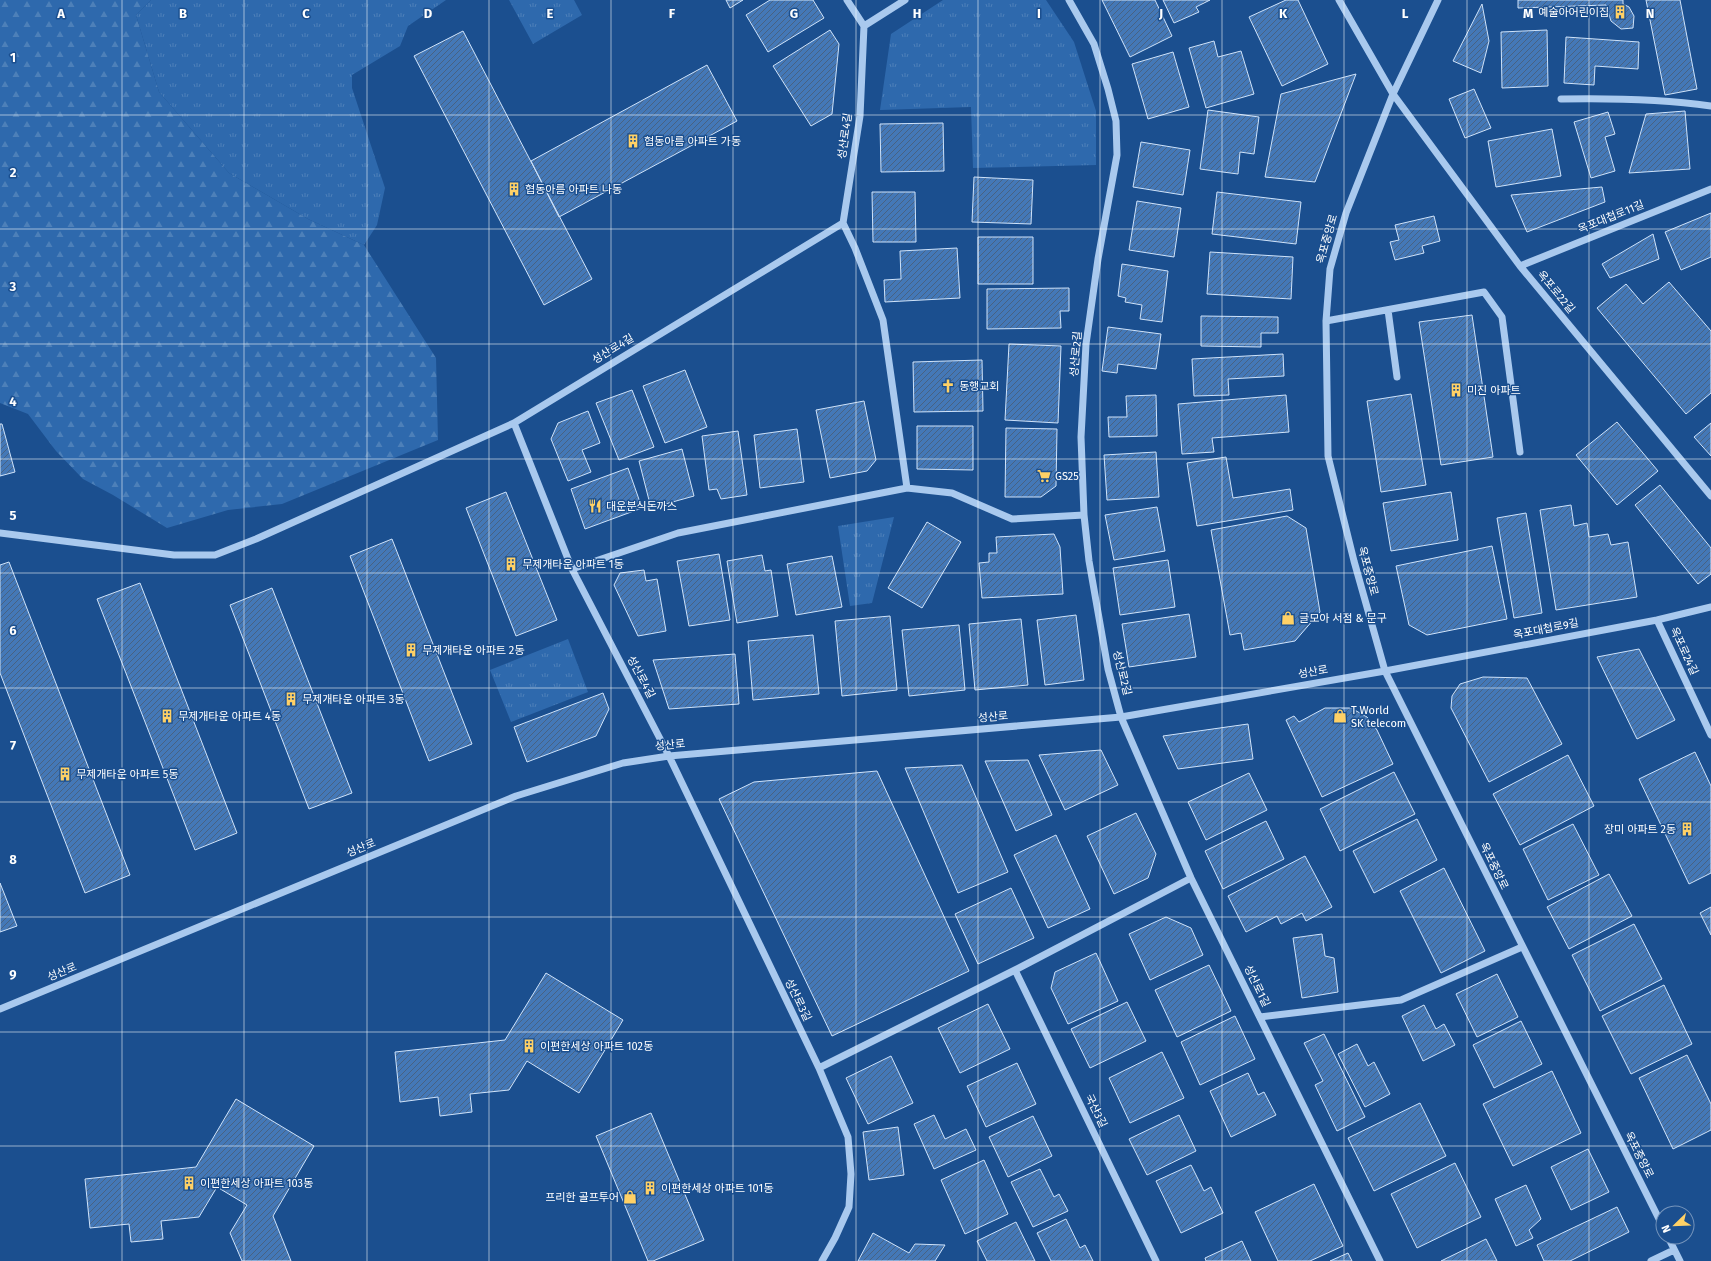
<svg xmlns="http://www.w3.org/2000/svg" width="1711" height="1261" font-family="'Fira Sans','Noto Sans KR',sans-serif">
	<style>
		.grass { fill: url(#grass-tufts) }
		.forest { fill: url(#forest-firs) }
		.building { fill: url(#building-hatch); stroke: #cfe3fa }
		.lines { fill: none; stroke-linecap: round; stroke-linejoin: round }
		.minor { stroke: #a9c9ee; stroke-width: 7 }
		.grid { fill: none; stroke: #fff; stroke-width: 1; stroke-opacity: 0.55 }
		.labels { text-anchor: middle; dominant-baseline: central; stroke-width: 3; stroke-linejoin: round; paint-order: stroke }
		.poi-label { font-size: 11px; fill: #fff; stroke: #1b4f8f; text-anchor: start }
		.street-label { font-size: 11px; fill: #fff; stroke: #1b4f8f }
		.grid-label { font-size: 13px; text-anchor: middle; font-weight: bold; fill: #fff; stroke: #1b4f8f; stroke-width: 3; stroke-linejoin: round; paint-order: stroke }
	</style>
	<defs>
		<pattern id="grass-tufts" width="24" height="20" patternUnits="userSpaceOnUse"><rect width="24" height="20" fill="#2e69ad"/><path d="M3 7l-1-3M5 7V3M7 7l1-3M15 17l-1-3M17 17v-4M19 17l1-3" fill="none" stroke="#4d80b9"/></pattern>
		<pattern id="forest-firs" width="22" height="20" patternUnits="userSpaceOnUse"><rect width="22" height="20" fill="#2e69ad"/><path d="M5 1l3.5 6h-7zM16 11l3.5 6h-7z" fill="#4d80b9"/></pattern>
		<pattern id="building-hatch" width="6" height="6" patternUnits="userSpaceOnUse"><rect width="6" height="6" fill="#4478b7"/><path d="M-1 1l2-2M0 6l6-6M5 7l2-2" fill="none" stroke="#486282"/></pattern>
	</defs>
	<rect width="100%" height="100%" fill="#1b4f8f"/>
	<path class="grass" d="M151,0H446L408,26L400,46L352,75V88L385,188L377,225L364,245L308,219L229,173L159,92L136,15Z
		M509,0H574L582,15L533,44Z
		M943,0H1046L1074,42L1096,111V165L973,168L971,107L880,110L891,34Z
		M894,517L872,603L850,606L838,526Z
		M568,639L588,692L511,722L490,670Z"/>
	<path class="forest" d="M0,0H151L136,15L159,92L229,173L308,219L364,245L436,358L438,440L282,504L228,510L167,528L113,495L83,479L56,451L28,414L0,403Z"/>
	<path class="building" d="M726,0H743L730,8Z
		M770,0H813L824,18L768,52L746,15Z
		M1102,0H1155L1172,36L1130,57Z
		M1163,0H1210L1196,7L1199,12L1174,23Z
		M1286,0H1298L1328,64L1282,86L1249,17Z
		M1518,0H1623V4L1629,7L1634,16L1633,28L1621,29L1611,21L1606,5L1518,8Z
		M1646,0H1680L1697,89L1665,95Z
		M1482,4L1489,41L1481,73L1453,61Z
		M830,30L839,44L832,114L811,126L773,66Z
		M1547,30L1548,86L1502,88L1501,32Z
		M463,31L592,279L544,305L414,56Z
		M1566,37L1639,42L1638,69L1595,66L1594,85L1564,83Z
		M1214,41L1218,57L1241,51L1254,94L1206,108L1189,48Z
		M1173,52L1189,107L1148,119L1132,64Z
		M707,65L737,121L559,217L531,161Z
		M1356,74L1315,182L1265,177L1281,94Z
		M1474,89L1491,128L1465,138L1449,99Z
		M1208,110L1259,117L1254,154L1240,152L1238,174L1200,169Z
		M1685,111L1690,169L1629,173L1646,114Z
		M1608,112L1615,134L1605,137L1615,171L1591,178L1574,122Z
		M943,123L944,171L881,172L880,124Z
		M1552,129L1561,176L1496,187L1488,141Z
		M1141,142L1190,150L1183,195L1133,187Z
		M974,177L1033,180L1031,224L972,222Z
		M1602,187L1605,202L1527,232L1511,195Z
		M872,192H915L916,242H873Z
		M1217,192L1301,202L1296,244L1212,234Z
		M1137,201L1181,208L1174,257L1129,250Z
		M1711,213V257L1681,270L1665,232Z
		M1434,216L1440,241L1422,246L1424,253L1395,260L1390,242L1399,240L1395,225Z
		M1653,234L1659,259L1610,278L1602,264Z
		M978,237H1033V284H978Z
		M957,248L960,298L885,302L884,280L901,279L900,251Z
		M1210,252L1293,257L1291,299L1207,294Z
		M1122,264L1168,271L1162,322L1140,319L1142,305L1125,302L1126,298L1118,296Z
		M1669,282L1711,331V393L1686,414L1597,308L1626,284L1643,304Z
		M1069,288V311H1060L1061,328L987,329V289Z
		M1472,315L1493,457L1441,465L1419,322Z
		M1201,316L1278,317V333H1261V347L1201,346Z
		M1108,327L1161,334L1156,369L1118,364L1117,373L1102,371Z
		M1009,344L1061,346L1058,423L1005,420Z
		M1283,354L1284,376L1228,379L1229,395L1194,396L1192,359Z
		M982,360L983,411L914,412L913,362Z
		M685,370L707,427L665,443L643,386Z
		M632,390L654,447L619,460L596,403Z
		M1411,394L1426,485L1381,492L1367,401Z
		M1156,395L1157,436L1109,437L1108,417H1127L1126,396Z
		M1286,395L1289,432L1212,438L1214,452L1182,454L1178,404Z
		M864,401L876,460L867,471L830,478L816,410Z
		M588,411L600,443L582,450L591,472L568,481L551,439L558,423Z
		M1617,422L1658,471L1617,505L1576,455Z
		M1711,423V456L1694,437Z
		M0,424H2L15,472L0,476Z
		M917,426H973V470L917,469Z
		M1006,428L1057,429L1056,486L1041,497H1005Z
		M797,429L804,482L760,488L754,435Z
		M738,431L747,495L721,499L717,489L709,490L702,436Z
		M682,449L694,496L651,508L639,461Z
		M1156,452L1159,497L1107,500L1104,455Z
		M1226,457L1233,498L1290,489L1293,510L1197,526L1187,463Z
		M628,468L642,508L585,529L571,489Z
		M1660,485L1711,548V574L1698,584L1635,505Z
		M506,492L557,620L516,636L466,508Z
		M1451,492L1458,540L1391,551L1383,503Z
		M1571,505L1574,526L1587,523L1589,537L1608,534L1611,545L1628,542L1637,597L1556,610L1540,510Z
		M1157,507L1165,551L1114,560L1105,515Z
		M1526,513L1542,613L1514,618L1497,518Z
		M1287,516L1306,528L1320,612L1295,641L1244,650L1241,633L1230,635L1211,530Z
		M927,522L961,542L922,608L888,588Z
		M1054,534L1060,547L1063,594L982,598L979,563L989,562V553H997L996,537Z
		M392,539L472,744L429,761L350,556Z
		M1492,546L1507,619L1427,635L1409,625L1396,566Z
		M719,554L730,620L689,626L677,561Z
		M762,555L765,571L771,570L778,616L737,623L727,561Z
		M832,556L842,607L796,615L787,564Z
		M1168,560L1175,607L1120,615L1113,568Z
		M9,562L130,875L85,893L0,673V565Z
		M644,570L646,581L657,579L666,631L638,636L614,585L620,573Z
		M140,583L237,833L195,850L97,599Z
		M272,588L352,793L309,809L230,605Z
		M1189,614L1196,657L1129,667L1122,624Z
		M1076,615L1084,680L1045,685L1037,620Z
		M890,616L897,690L842,696L835,621Z
		M1021,619L1028,685L975,690L969,624Z
		M959,625L965,690L909,696L902,630Z
		M813,635L819,694L753,700L748,641Z
		M1639,649L1675,720L1637,739L1597,657Z
		M735,654L739,704L669,709L653,660Z
		M1483,677L1527,678L1562,744L1489,782L1451,708L1452,696L1460,684Z
		M603,693L609,709L596,736L527,762L514,727Z
		M1325,708H1351L1367,717L1377,730L1393,764L1322,797L1286,720L1294,716L1299,722Z
		M1248,724L1253,759L1178,769L1163,736Z
		M1101,750L1118,785L1065,810L1039,755Z
		M1695,752L1711,786V873L1689,884L1639,779Z
		M1568,755L1594,806L1520,845L1493,794Z
		M1028,760L1052,815L1016,831L985,761Z
		M962,765L1008,872L958,893L905,768Z
		M877,771L969,971L832,1036L719,799L754,782Z
		M1394,772L1415,814L1340,851L1320,809Z
		M1249,773L1267,810L1206,840L1188,802Z
		M1136,813L1156,854L1148,878L1114,894L1087,836Z
		M1417,819L1437,860L1374,893L1353,851Z
		M1266,821L1284,859L1223,889L1205,851Z
		M1573,824L1599,875L1548,900L1523,849Z
		M1056,835L1090,909L1048,928L1014,855Z
		M1305,856L1332,907L1306,921L1302,913L1281,924L1277,916L1246,932L1228,896Z
		M1444,868L1485,951L1441,973L1400,891Z
		M1609,874L1632,916L1569,949L1547,907Z
		M0,883L17,926L0,932Z
		M1011,888L1034,938L978,964L955,914Z
		M1711,907V935L1700,913Z
		M1166,917L1191,928L1203,955L1150,980L1129,934Z
		M1634,924L1662,979L1600,1011L1572,955Z
		M1322,934L1325,956L1334,958L1338,992L1302,998L1293,938Z
		M1096,953L1118,1001L1068,1024L1051,988L1055,972Z
		M1209,965L1231,1011L1177,1037L1155,990Z
		M546,973L623,1020L579,1093L527,1061L509,1090L470,1094L472,1112L440,1116L438,1097L400,1102L395,1052L505,1040Z
		M1497,974L1518,1017L1477,1037L1456,994Z
		M1664,985L1692,1044L1631,1074L1602,1016Z
		M1127,1002L1146,1041L1090,1068L1071,1029Z
		M988,1004L1010,1049L960,1073L938,1028Z
		M1424,1005L1436,1029L1444,1024L1455,1045L1423,1061L1402,1016Z
		M1235,1016L1255,1059L1200,1085L1181,1042Z
		M1521,1021L1542,1064L1494,1088L1473,1045Z
		M1324,1034L1365,1117L1337,1131L1315,1085L1323,1081L1304,1043Z
		M1357,1044L1368,1066L1374,1062L1390,1094L1365,1107L1338,1054Z
		M1162,1052L1184,1098L1130,1123L1109,1078Z
		M1687,1055L1711,1104V1130L1673,1149L1639,1078Z
		M891,1056L913,1103L868,1124L846,1078Z
		M1017,1063L1036,1104L986,1127L967,1086Z
		M1552,1071L1581,1133L1513,1166L1483,1104Z
		M1248,1073L1258,1095L1264,1092L1276,1115L1231,1137L1210,1091Z
		M236,1099L314,1146L273,1216L291,1261H242L230,1233L247,1205L217,1187L199,1217L161,1221L163,1239L131,1242L129,1224L90,1228L85,1179L196,1167Z
		M1420,1103L1446,1156L1374,1191L1348,1138Z
		M651,1113L704,1240L653,1261H648L596,1136Z
		M934,1115L945,1139L966,1129L976,1150L934,1169L914,1124Z
		M1179,1115L1196,1151L1147,1175L1129,1139Z
		M1033,1116L1052,1156L1008,1177L989,1137Z
		M898,1127L904,1175L869,1180L863,1132Z
		M1588,1149L1609,1192L1571,1210L1551,1167Z
		M984,1160L1008,1214L965,1234L941,1180Z
		M1455,1163L1481,1217L1417,1248L1391,1194Z
		M1191,1165L1204,1191L1211,1187L1223,1213L1181,1233L1156,1181Z
		M1040,1169L1054,1197L1059,1194L1068,1211L1033,1227L1011,1182Z
		M1314,1184L1343,1246L1310,1261H1278L1255,1212Z
		M1526,1185L1541,1219L1529,1230L1533,1238L1516,1246L1495,1199Z
		M1617,1207L1629,1232L1570,1261H1544L1537,1245Z
		M1066,1219L1080,1248L1085,1245L1093,1261H1051L1037,1233Z
		M1016,1222L1035,1261H987L977,1241Z
		M873,1233L909,1253L915,1244L945,1245L935,1261H858Z
		M1486,1239L1497,1261H1441Z
		M1242,1241L1251,1261H1206L1205,1258Z
		M1348,1253L1352,1261H1330Z"/>
	<g class="lines">
		<path class="minor" d="M1069,0L1094,44L1108,89L1116,121L1117,155L1098,259L1086,344L1081,437L1084,515L1089,561L1108,669L1121,717L1191,878L1380,1261
			M1339,0L1393,94L1520,266L1711,496
			M1438,0L1393,94L1346,213L1330,269L1326,321L1328,456L1354,561L1385,671L1663,1227
			M864,26L905,0
			M1561,99C1611,98 1661,99 1711,106
			M843,223L855,248L883,320L907,488
			M1520,266L1711,189
			M1388,310L1397,377
			M1326,321L1484,292L1502,317L1520,452
			M0,533L174,555H215L256,539L514,423
			M572,569L678,533L907,488L952,493L1012,519L1084,515
			M1657,620L1711,735
			M1015,970L1156,1261
			M0,1009L516,796L623,763L669,756L1121,717L1385,671L1657,620L1711,607
			M1260,1017L1401,1000L1522,947
			M819,1068L1015,970L1191,878
			M1668,1237L1680,1261
			M822,1261L835,1238L849,1207L851,1174L848,1137L819,1068L669,756L572,569L514,423L843,223L860,116L864,26L847,0
			M1651,1261L1674,1250"/>
	</g>
	<path class="grid" d="M122,0V1261M244,0V1261M367,0V1261M489,0V1261M611,0V1261M733,0V1261M856,0V1261M978,0V1261M1100,0V1261M1222,0V1261M1344,0V1261M1467,0V1261M1589,0V1261M0,115H1711M0,229H1711M0,344H1711M0,459H1711M0,573H1711M0,688H1711M0,802H1711M0,917H1711M0,1032H1711M0,1146H1711"/>
	<defs>
		<g id="building-bare" transform="scale(1.08)"><path d="M-4-6H4V6H1V3H-1V6H-4ZM-2.5-4.3h1.7v1.8h-1.7ZM.8-4.3h1.7v1.8H.8ZM-2.5-1h1.7V.8h-1.7ZM.8-1h1.7V.8H.8Z" fill="#ffd166" stroke="#1b4f8f" stroke-width="2.5" paint-order="stroke"/></g>
		<g id="church-bare" transform="scale(1.08)"><path d="M-1.2-6h2.4v3.5h3.3v2.4h-3.3V6h-2.4V-.1h-3.3v-2.4h3.3Z" fill="#ffd166" stroke="#1b4f8f" stroke-width="2.5" paint-order="stroke"/></g>
		<g id="supermarket-bare" transform="scale(1.08)"><path d="M-6-5.5h2.5l.6 2H6L4.5 2H-2.5L-4.4-4H-6ZM-1.5 3.2a1.3 1.3 0 1 0 .1 0ZM3 3.2a1.3 1.3 0 1 0 .1 0Z" fill="#ffd166" stroke="#1b4f8f" stroke-width="2.5" paint-order="stroke"/></g>
		<g id="restaurant-bare" transform="scale(1.08)"><path d="M-5-6h1v4h1v-4h1v4h1v-4h1v5L-1.5 .5V6h-2V.5L-5-1ZM5-6V6H3V1.5H1.5Q1.5-4 5-6Z" fill="#ffd166" stroke="#1b4f8f" stroke-width="2.5" paint-order="stroke"/></g>
		<g id="shop-bare" transform="scale(1.08)"><path d="M-5-2.5h2.3a2.7 3.5 0 0 1 5.4 0H5L5.5 6h-11ZM-1.5-2.5h3a1.5 2.3 0 0 0-3 0Z" fill="#ffd166" stroke="#1b4f8f" stroke-width="2.5" paint-order="stroke"/></g>
	</defs>
	<g fill-rule="evenodd">
		<use href="#building-bare" x="1620" y="12"/>
		<use href="#building-bare" x="633" y="141"/>
		<use href="#building-bare" x="514" y="189"/>
		<use href="#church-bare" x="948" y="386"/>
		<use href="#building-bare" x="1456" y="390"/>
		<use href="#supermarket-bare" x="1044" y="476"/>
		<use href="#restaurant-bare" x="595" y="506"/>
		<use href="#building-bare" x="511" y="564"/>
		<use href="#shop-bare" x="1288" y="618"/>
		<use href="#building-bare" x="411" y="650"/>
		<use href="#building-bare" x="291" y="699"/>
		<use href="#building-bare" x="167" y="716"/>
		<use href="#shop-bare" x="1340" y="716"/>
		<use href="#building-bare" x="65" y="774"/>
		<use href="#building-bare" x="1687" y="829"/>
		<use href="#building-bare" x="529" y="1046"/>
		<use href="#building-bare" x="189" y="1183"/>
		<use href="#building-bare" x="650" y="1188"/>
		<use href="#shop-bare" x="630" y="1197"/>
	</g>
	<g class="labels">
		<g class="poi-label">
			<text x="1609" y="12" text-anchor="end">예술아어린이집</text>
			<text x="644" y="141">협동아름 아파트 가동</text>
			<text x="525" y="189">협동아름 아파트 나동</text>
			<text x="959" y="386">동행교회</text>
			<text x="1467" y="390">미진 아파트</text>
			<text x="1055" y="476">GS25</text>
			<text x="606" y="506">대운분식돈까스</text>
			<text x="522" y="564">무제개타운 아파트 1동</text>
			<text x="1299" y="618">글모아 서점 &amp; 문구</text>
			<text x="422" y="650">무제개타운 아파트 2동</text>
			<text x="302" y="699">무제개타운 아파트 3동</text>
			<text x="1351" y="710">T World<tspan x="1351" dy="13">SK telecom</tspan></text>
			<text x="178" y="716">무제개타운 아파트 4동</text>
			<text x="76" y="774">무제개타운 아파트 5동</text>
			<text x="1676" y="829" text-anchor="end">장미 아파트 2동</text>
			<text x="540" y="1046">이편한세상 아파트 102동</text>
			<text x="200" y="1183">이편한세상 아파트 103동</text>
			<text x="661" y="1188">이편한세상 아파트 101동</text>
			<text x="619" y="1197" text-anchor="end">프리한 골프투어</text>
		</g>
		<g class="street-label">
			<text transform="translate(845 136) rotate(-82)">성산로4길</text>
			<text transform="translate(1611 217) rotate(-22)">옥포대첩로11길</text>
			<text transform="translate(1327 239) rotate(-74)">옥포중앙로</text>
			<text transform="translate(1556 292) rotate(50)">옥포로22길</text>
			<text transform="translate(613 349) rotate(-31)">성산로4길</text>
			<text transform="translate(1076 354) rotate(-85)">성산로2길</text>
			<text transform="translate(1368 571) rotate(75)">옥포중앙로</text>
			<text transform="translate(1546 629) rotate(-11)">옥포대첩로9길</text>
			<text transform="translate(1684 651) rotate(65)">옥포로24길</text>
			<text transform="translate(1313 672) rotate(-10)">성산로</text>
			<text transform="translate(1122 673) rotate(76)">성산로2길</text>
			<text transform="translate(641 677) rotate(62)">성산로4길</text>
			<text transform="translate(993 717) rotate(-5)">성산로</text>
			<text transform="translate(670 745) rotate(-6)">성산로</text>
			<text transform="translate(361 848) rotate(-22)">성산로</text>
			<text transform="translate(1494 866) rotate(64)">옥포중앙로</text>
			<text transform="translate(62 972) rotate(-22)">성산로</text>
			<text transform="translate(1257 986) rotate(64)">성산로1길</text>
			<text transform="translate(798 1000) rotate(64)">성산로3길</text>
			<text transform="translate(1096 1111) rotate(64)">국산3길</text>
			<text transform="translate(1639 1155) rotate(63)">옥포중앙로</text>
		</g>
	</g>
	<g class="grid-label">
		<text x="61" y="18">A</text>
		<text x="183" y="18">B</text>
		<text x="306" y="18">C</text>
		<text x="428" y="18">D</text>
		<text x="550" y="18">E</text>
		<text x="672" y="18">F</text>
		<text x="794" y="18">G</text>
		<text x="917" y="18">H</text>
		<text x="1039" y="18">I</text>
		<text x="1161" y="18">J</text>
		<text x="1283" y="18">K</text>
		<text x="1405" y="18">L</text>
		<text x="1528" y="18">M</text>
		<text x="1650" y="18">N</text>
		<text x="13" y="62">1</text>
		<text x="13" y="177">2</text>
		<text x="13" y="291">3</text>
		<text x="13" y="406">4</text>
		<text x="13" y="520">5</text>
		<text x="13" y="635">6</text>
		<text x="13" y="750">7</text>
		<text x="13" y="864">8</text>
		<text x="13" y="979">9</text>
	</g>
	<g transform="translate(1675 1225) rotate(247)"><circle r="19" fill="#1b4f8f" stroke="#7695bc"/>
	<path d="M0-3L7 15L0 10L-7 15Z" fill="#ffd166"/>
	<text y="-6" font-size="11" font-weight="bold" text-anchor="middle" fill="#ffffff">N</text>
	</g>
</svg>
